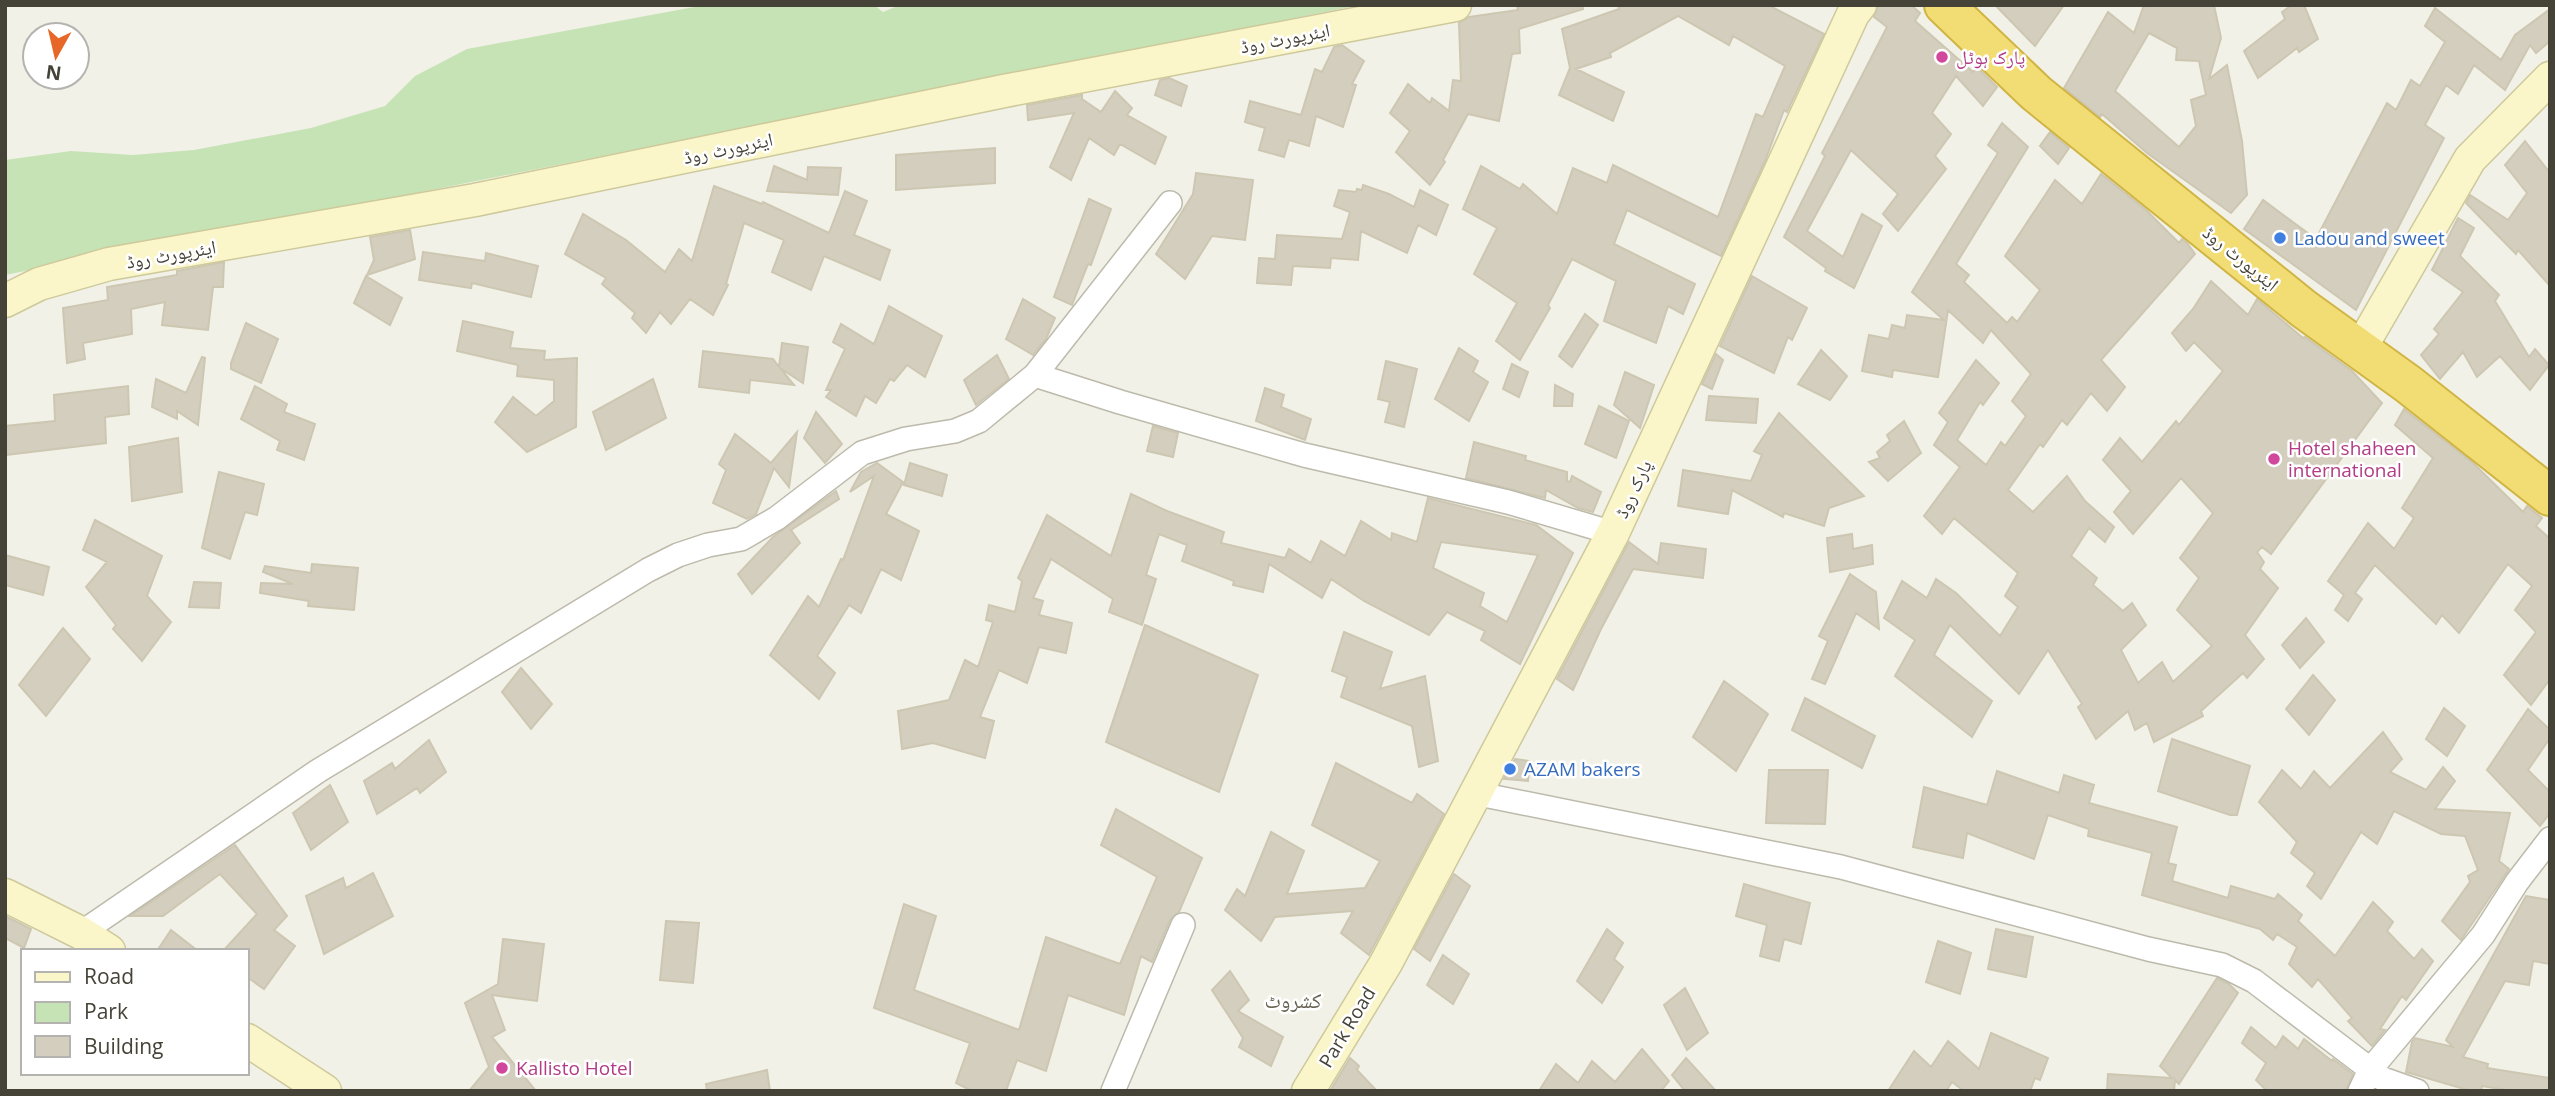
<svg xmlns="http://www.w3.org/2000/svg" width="2555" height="1096" font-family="'Open Sans','Noto Naskh Arabic',sans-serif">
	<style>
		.green { fill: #c5e3b4 }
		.building { fill: #d3cebe; stroke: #cdc7b2; stroke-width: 2; fill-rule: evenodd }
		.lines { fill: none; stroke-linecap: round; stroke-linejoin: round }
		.street-casing { stroke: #bdbaab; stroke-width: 26 }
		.secondary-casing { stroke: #cec99b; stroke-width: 35 }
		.highway-casing { stroke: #d0b444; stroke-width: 42 }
		.street { stroke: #fff; stroke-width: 23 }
		.secondary { stroke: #faf6ca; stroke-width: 32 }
		.highway { stroke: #f1dd73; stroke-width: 38 }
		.hotel-dot { fill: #d1479c; stroke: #fff; stroke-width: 2.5 }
		.shop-dot { fill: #3f7fe0; stroke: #fff; stroke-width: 2.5 }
		.labels { text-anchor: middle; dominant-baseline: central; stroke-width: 5; stroke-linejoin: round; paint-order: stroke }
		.street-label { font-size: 19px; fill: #454237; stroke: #fff }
		.hotel-label { font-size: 19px; fill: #b23c85; stroke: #fff; text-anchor: start }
		.shop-label { font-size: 19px; fill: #366cbe; stroke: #fff; text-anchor: start }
		.neighbourhood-label { font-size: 21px; fill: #67614f; stroke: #fff }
	</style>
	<rect width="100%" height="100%" fill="#f2f1e7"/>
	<path class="green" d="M705,5H874L883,12L900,5H1360L5,275V160L71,151L133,155L194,150L311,128L385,106L415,76L467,49Z"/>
	<path class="building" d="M1517,5H1582L1583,9L1519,29L1520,53L1512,54L1499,121L1468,114L1443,160L1445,162L1430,185L1396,152L1410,131L1390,113L1408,84L1430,103L1432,98L1449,111L1453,80L1461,81L1459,23L1469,17L1518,10Z
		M1618,5H1768L1824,34L1787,112L1784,110L1765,161L1721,256L1627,210L1614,244L1695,284L1683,314L1668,306L1656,343L1604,321L1616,281L1572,259L1548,305L1550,308L1520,360L1496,341L1517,303L1474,274L1497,228L1463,209L1481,166L1520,189L1523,184L1557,214L1573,168L1607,183L1613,165L1718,217L1756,114L1763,117L1785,66L1733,36L1729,45L1678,16L1610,53L1611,57L1576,69L1624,92L1613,121L1559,95L1570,68L1562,29L1619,9Z
		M1878,5H1911L1920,13L1915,21L1973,72L1977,67L1997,87L1983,106L1956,76L1932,113L1951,134L1935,156L1946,169L1898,231L1883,214L1898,194L1851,150L1807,231L1843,257L1862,214L1882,226L1854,288L1825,271L1826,268L1784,237L1825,156L1822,153L1887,27L1874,17Z
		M1995,5H2064L2035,46Z
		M2144,5H2214L2221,38L2209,79L2227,65L2242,141L2247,195L2231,213L2147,153L2102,114L2100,117L2064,88L2108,12L2134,33ZM2149,33L2177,48L2176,60L2199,61L2206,95L2191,100L2196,126L2179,147L2115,91Z
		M2292,5H2304L2318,39L2299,52L2297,48L2258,78L2244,51L2285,19L2282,12Z
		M2435,8L2501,60L2515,35L2550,9V41L2536,53L2530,45L2505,90L2474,65L2458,94L2446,85L2425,125L2444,138L2356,310L2244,229L2263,200L2316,239L2387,103L2396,110L2411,80L2420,86L2445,42L2425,26Z
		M1342,45L1364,61L1352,84L1356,85L1343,127L1316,116L1309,146L1289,140L1284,157L1259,150L1265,128L1245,122L1250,101L1301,115L1315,69L1322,72L1334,47Z
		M1169,78L1187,86L1181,106L1155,95L1160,80Z
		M1115,91L1132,108L1127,115L1166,137L1155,164L1120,144L1114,155L1089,138L1071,180L1050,167L1074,113L1028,120L1027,105L1082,95V99L1101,112Z
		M2002,123L2028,147L1956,264L1969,275L1964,282L2007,323L2012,317L2017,322L2040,290L2005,256L2055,180L2082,204L2101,174L2145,209L2179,243L2182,239L2187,243L2195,254L2101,360L2125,387L2107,411L2091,393L2067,425L2062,420L2043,447L2040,444L2008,490L2033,512L2067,476L2085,501L2114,527L2105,542L2089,528L2071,556L2097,578L2093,585L2123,611L2132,603L2146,625L2121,650L2138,683L2162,662L2173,682L2212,646L2177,610L2199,578L2180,558L2213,513L2181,478L2133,534L2114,512L2131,491L2103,460L2120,438L2142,462L2176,421L2179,425L2223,371L2194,342L2186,351L2172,333L2193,309L2211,281L2248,315L2257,299L2303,338L2305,337L2352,371L2382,403L2271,554L2262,547L2257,552L2264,562L2260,569L2278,588L2245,635L2264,659L2247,678L2243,673L2201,711L2203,716L2154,742L2147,723L2135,730L2128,711L2096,739L2078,707L2082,704L2048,650L2019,694L1950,625L1934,655L1992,701L1972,737L1895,676L1915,640L1884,618L1902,581L1927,598L1936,579L1956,593L2000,636L2018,607L2005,596L2018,573L1954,518L1942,534L1924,516L1960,467L1934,445L1948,422L1939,413L1976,360L1999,383L1983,405L1980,402L1957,440L1986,465L2001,442L2005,446L2026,416L2012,401L2031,374L1991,330L1983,343L1948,310L1938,377L1893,370L1892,377L1862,371L1869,335L1889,339L1892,325L1905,328L1907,315L1944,320L1912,292L1998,153L1988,145Z
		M2050,132L2069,148L2058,164L2040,146Z
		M2525,141L2550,173V286L2518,250L2516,254L2466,203L2470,195L2508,220L2527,193L2505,165Z
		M995,148V183L896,190V155Z
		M774,166L807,180L808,167L841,168L838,195L767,191Z
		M1196,173L1253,180L1245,240L1212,236L1185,279L1156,254L1193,194Z
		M1363,185L1389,194L1414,207L1420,190L1448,205L1436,235L1418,225L1407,253L1361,231L1358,260L1331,258L1330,268L1293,266L1291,285L1257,283L1259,258L1275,259L1277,235L1342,239L1350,212L1334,206L1339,190L1356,192L1357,189L1362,190Z
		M714,186L762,204L763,202L829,233L845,191L867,201L854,235L890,250L880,280L824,256L811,290L772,272L784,240L744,223L726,284L728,285L713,315L690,299L671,324L660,312L646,333L632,318L635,313L602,284L606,278L565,254L583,214L626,240L665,272L679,249L692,261Z
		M1089,199L1111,209L1091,265L1088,264L1072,305L1054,297Z
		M2458,218L2474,228L2460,256L2499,295L2495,301L2529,357L2535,349L2549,365L2530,390L2500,356L2477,377L2463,352L2440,379L2421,355L2439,334L2434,329L2463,292L2432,270Z
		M410,230L415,259L367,275L374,260L370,237Z
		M423,252L485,261L486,253L538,266L531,297L472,283L471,288L419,280Z
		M224,262L223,287H213L208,330L162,325L165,302L131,309L132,334L83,343L85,359L67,363L63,308L108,300L107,287L177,275V271Z
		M366,276L402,298L390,325L354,303Z
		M1752,276L1807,308L1792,340L1788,337L1774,373L1720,346Z
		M1023,299L1055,318L1046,339L1033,355L1006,339Z
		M889,306L942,336L925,377L907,365L894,381L890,379L876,403L865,396L856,416L826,397L831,390H826L845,349L833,342L841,324L874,344Z
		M1585,314L1598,325L1572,367L1559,356Z
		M463,321L513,332L510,348L545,351L544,360L577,358L576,427L527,452L495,422L513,397L536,416L554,401V380L517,376L518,365L457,351Z
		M246,323L278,339L261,383L231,369V363Z
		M782,343L808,347L803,383L780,368L794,385L750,380L749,393L699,387L703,351L773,359L779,367Z
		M1459,348L1478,361L1473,372L1488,382L1469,421L1435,399Z
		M1821,350L1847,376L1830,400L1798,384Z
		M1716,354L1723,360L1712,389L1702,384Z
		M997,355L1009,379L976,405L964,380Z
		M202,357L205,358L198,425L177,411V419L152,407L156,379L186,393Z
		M1386,361L1417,369L1404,427L1385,422L1390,402L1378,399Z
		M1512,364L1528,372L1519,397L1503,389Z
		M1625,372L1654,385L1640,428L1614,405Z
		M653,379L666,418L606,450L593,412Z
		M1555,385L1573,394L1572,406H1554Z
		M128,386L129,414L105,417L106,443L5,455V426L55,421L54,395Z
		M255,386L287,404L284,412L315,424L304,460L277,450L280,441L241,419Z
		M1265,388L1284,395L1281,407L1311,419L1305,440L1256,421Z
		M1709,396L1758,399L1756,423L1706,420Z
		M1599,406L1629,421L1616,458L1585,444Z
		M2404,409L2472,462L2523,512L2527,506L2542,518L2536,526L2550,539V679L2531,705L2504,675L2536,632L2515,610L2532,586L2508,564L2459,633L2442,615L2436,624L2375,565L2355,593L2362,599L2348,621L2335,610L2344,595L2328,581L2368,523L2394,549L2414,518L2402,508L2433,458L2395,425Z
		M816,412L842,444L825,463L804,438Z
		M1779,413L1864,496L1829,508L1824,526L1784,513L1783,517L1732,490L1728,514L1678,506L1683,470L1751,481L1762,455L1754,451Z
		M1904,421L1921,453L1888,481L1869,462L1880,458L1877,452L1890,441L1887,435Z
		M1153,426L1178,433L1173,457L1147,451Z
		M797,432L789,487L774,468L756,514L747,519L713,503L726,470L719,464L735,434L771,463Z
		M178,438L182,492L132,501L129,447Z
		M1474,442L1526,456L1525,460L1567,472V481L1570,482L1572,476L1601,492L1593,512L1578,508L1546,490L1545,498L1466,478Z
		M877,463L903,482L886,514L919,531L901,580L881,569L861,613L849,605L817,656L835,673L819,699L770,655L808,596L819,607L841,559L843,560L874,476L850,492L861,472Z
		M910,463L947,475L942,496L904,485Z
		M219,472L264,484L257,515L245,512L230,559L202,548Z
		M836,491L839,499L791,530L800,543L752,594L738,574L773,537Z
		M1131,494L1167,511L1224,532L1221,543L1285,558L1289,549L1311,563L1321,541L1345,556L1361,521L1391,540L1392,533L1417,542L1428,498L1536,525L1573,553L1520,664L1481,640L1485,631L1447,612L1429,635L1364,601L1331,579L1322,598L1269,564L1263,592L1233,585L1234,581L1182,561L1187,545L1159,534L1146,575L1156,579L1142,625L1109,612L1113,599L1051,559L1033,598L1043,601L1039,615L1072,623L1066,653L1039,647L1027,683L999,670L980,717L994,721L985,758L933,743L902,749L898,711L949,700L965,660L978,667L993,622L986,620L989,605L1015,612L1022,581L1018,578L1047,515L1111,556ZM1441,542L1538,555L1507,622L1480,606L1484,593L1433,568Z
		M95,520L162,556L147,596L171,622L142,661L113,629L116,625L86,587L107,562L83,550Z
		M1852,534L1853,549L1872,545L1873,564L1830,572L1827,538Z
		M1629,542L1658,564L1661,543L1706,549L1703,578L1633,569L1601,629L1573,690L1557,679Z
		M5,555L49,567L43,595L5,585Z
		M312,564L358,568L354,610L308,606L309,601L260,593L261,583L293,584L263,572L265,566L311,573Z
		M1850,574L1876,592L1879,629L1856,613L1825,684L1812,679L1828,641L1819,636Z
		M194,582L221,583L219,608L189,607Z
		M2306,618L2324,642L2300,668L2282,645Z
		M1145,625L1258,675L1219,792L1106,742Z
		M63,628L90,659L46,716L19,685Z
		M1344,632L1392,652L1380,689L1425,676L1438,761L1419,767L1412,726L1341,697L1347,677L1332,671Z
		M521,668L552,704L531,729L502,692Z
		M2313,675L2335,700L2309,735L2286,709Z
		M1724,681L1768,714L1736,771L1693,737Z
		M1805,698L1875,736L1862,768L1792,730Z
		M2444,708L2465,726L2447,756L2426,739Z
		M2528,709L2550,730V738L2528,770L2550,792V813L2540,826L2487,770Z
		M2383,732L2402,759L2390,772L2426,790L2443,767L2455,781L2435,809L2510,813L2499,861L2509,869L2461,940L2442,921L2470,882L2468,876L2478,870L2465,836L2441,834L2394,811L2377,844L2361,832L2321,899L2307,886L2315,873L2291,853L2297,842L2259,802L2282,770L2301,789L2314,771L2330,788Z
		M2172,739L2250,766L2237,815H2230L2158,791Z
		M429,740L446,772L420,793L417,788L377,814L364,781L392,763L395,769Z
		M1515,759L1530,761L1528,781L1504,779Z
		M1336,763L1412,803L1417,794L1444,814L1369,955L1341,933L1353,911L1275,917L1261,941L1225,910L1237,889L1245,896L1271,832L1304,851L1287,894L1365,888L1380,861L1312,825Z
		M1769,770H1828L1825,824L1766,823Z
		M1997,771L2059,793L2064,775L2094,785L2089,803L2177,827L2168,863L2176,865L2172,881L2228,898L2231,886L2275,899L2278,894L2302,915L2298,921L2335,956L2373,902L2393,922L2387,931L2414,959L2422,949L2433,961L2406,1000L2402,996L2380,1029L2385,1030L2372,1046L2348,1021L2352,1018L2318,979L2312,987L2289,964L2297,947L2277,934L2273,940L2260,929L2142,895L2152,853L2088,836L2089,829L2048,815L2034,859L1967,833L1963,858L1913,847L1924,787L1987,805Z
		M330,785L348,822L311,850L293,813Z
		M1116,809L1202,858L1179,912L1170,920L1152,962L1141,956L1124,1015L1068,995L1046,1071L1017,1060L1006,1091H972L956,1083L970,1043L874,1008L904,904L936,916L914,990L1019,1030L1046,937L1120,964L1157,877L1101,845Z
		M235,845L287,916L274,930L295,946L264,989L247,977V951H223L257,914L220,874L163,916H130Z
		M373,873L393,916L324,954L306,896L343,878L346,888Z
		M1454,874L1470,886L1430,961L1414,949Z
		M1744,884L1810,903L1801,944L1784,939L1779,961L1760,956L1767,925L1736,916Z
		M2526,896L2550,900V964L2533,961L2529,985L2505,981L2463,1057L2488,1064L2487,1068L2550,1078V1091H2512L2482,1086L2481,1091H2471L2406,1072L2412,1042L2415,1038L2453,1047L2446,1040Z
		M5,916L31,929L24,948L5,938Z
		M666,921L699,923L693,983L660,980Z
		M1607,929L1623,943L1614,959L1623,967L1602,1003L1577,981Z
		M1996,929L2033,937L2026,977L1988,969Z
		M171,930L198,951H157Z
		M503,939L544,944L537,1001L492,995L505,1030L492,1037L536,1091H469L489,1067L465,1003L498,984Z
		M1938,941L1971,953L1960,994L1926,982Z
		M1443,955L1469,974L1453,1004L1427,985Z
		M1230,971L1249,1000L1238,1011L1283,1037L1271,1066L1239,1047L1243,1038L1212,990Z
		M2217,978L2229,984L2238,993L2179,1084L2175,1080L2174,1091H2107L2108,1074L2172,1078L2160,1066Z
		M1685,988L1708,1033L1687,1050L1664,1005Z
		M2251,1027L2276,1048L2283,1036L2298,1049L2304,1039L2332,1061L2333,1059L2353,1074L2346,1091H2267L2256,1080L2266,1063L2242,1043Z
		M1991,1033L2048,1058L2040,1080L2035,1078L2030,1091H1964L1952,1082L1946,1091H1888L1914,1051L1931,1067L1948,1041L1979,1069Z
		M1642,1049L1669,1081L1661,1091H1539L1556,1064L1578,1083L1592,1061L1615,1082Z
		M1350,1058L1359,1066L1357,1070L1377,1091H1330Z
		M1686,1058L1716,1091H1685L1672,1075Z
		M767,1070L770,1091H707L706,1084Z"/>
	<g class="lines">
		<g class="street-casing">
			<path id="street" d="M1035,375L1120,402L1304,455L1508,502L1613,533
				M1474,793L1841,867L2148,949L2222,965L2254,981L2383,1079L2417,1091
				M81,933L318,771L648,570L678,555L708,545L741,539L777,518L862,453L906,439L955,431L979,421L1035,375L1170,203
				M1113,1091L1183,925
				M2360,1091L2370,1070L2483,935L2517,882L2550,839"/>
		</g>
		<g class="secondary-casing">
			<path id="secondary" d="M5,301L39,284L109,264L475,200L1004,91L1455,5
				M2360,349L2470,159L2550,78
				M5,895L81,933L109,951
				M247,1040L325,1091
				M1308,1091L1386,963L1613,533L1853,14L1860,5"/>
		</g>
		<g class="highway-casing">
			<path id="highway" d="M1944,5L2036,93L2304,309L2408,384L2550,496"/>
		</g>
		<use href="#street" class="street"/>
		<use href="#secondary" class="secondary"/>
		<use href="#highway" class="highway"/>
	</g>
	<g class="hotel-dot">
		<circle cx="1942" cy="57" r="7"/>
		<circle cx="2274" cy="459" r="7"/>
		<circle cx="502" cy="1068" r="7"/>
	</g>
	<g class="shop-dot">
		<circle cx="2280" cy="238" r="7"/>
		<circle cx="1510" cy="769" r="7"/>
	</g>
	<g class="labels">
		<g class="street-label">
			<text transform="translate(1285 38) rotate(-11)">ایئرپورٹ روڈ</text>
			<text transform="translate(728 148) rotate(-12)">ایئرپورٹ روڈ</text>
			<text transform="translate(171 254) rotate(-10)">ایئرپورٹ روڈ</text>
			<text transform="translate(2241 258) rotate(39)">ایئرپورٹ روڈ</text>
			<text transform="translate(1633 489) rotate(-65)">پارک روڈ</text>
			<text transform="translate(1347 1027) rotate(-59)">Park Road</text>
		</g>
		<g class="hotel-label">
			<text x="1956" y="57">پارک ہوٹل</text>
			<text x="2288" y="448">Hotel shaheen<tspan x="2288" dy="22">international</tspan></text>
			<text x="516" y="1068">Kallisto Hotel</text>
		</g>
		<g class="shop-label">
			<text x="2294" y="238">Ladou and sweet</text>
			<text x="1524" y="769">AZAM bakers</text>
		</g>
		<g class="neighbourhood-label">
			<text x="1293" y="1000">کشروٹ</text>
		</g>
	</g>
	<rect width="2555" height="1096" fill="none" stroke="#454237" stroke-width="14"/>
	<rect x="21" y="949" width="228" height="126" fill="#ffffff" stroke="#b5b3af" stroke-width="2"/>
	<rect x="35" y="972" width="35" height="10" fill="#faf6ca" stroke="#b5b3af" stroke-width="2"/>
	<text x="84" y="984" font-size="21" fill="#454237">Road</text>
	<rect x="35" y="1002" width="35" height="21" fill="#c5e3b4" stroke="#b5b3af" stroke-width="2"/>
	<text x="84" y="1019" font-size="21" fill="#454237">Park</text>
	<rect x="35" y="1036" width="35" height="21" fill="#d3cebe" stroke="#b5b3af" stroke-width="2"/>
	<text x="84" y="1054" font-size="21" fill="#454237">Building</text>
	<g transform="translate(56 56) rotate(188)"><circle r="33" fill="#ffffff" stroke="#b5b3af" stroke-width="2"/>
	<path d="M0-5L12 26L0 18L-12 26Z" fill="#e76729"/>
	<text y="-10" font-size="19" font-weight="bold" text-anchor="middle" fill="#454237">N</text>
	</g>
</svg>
